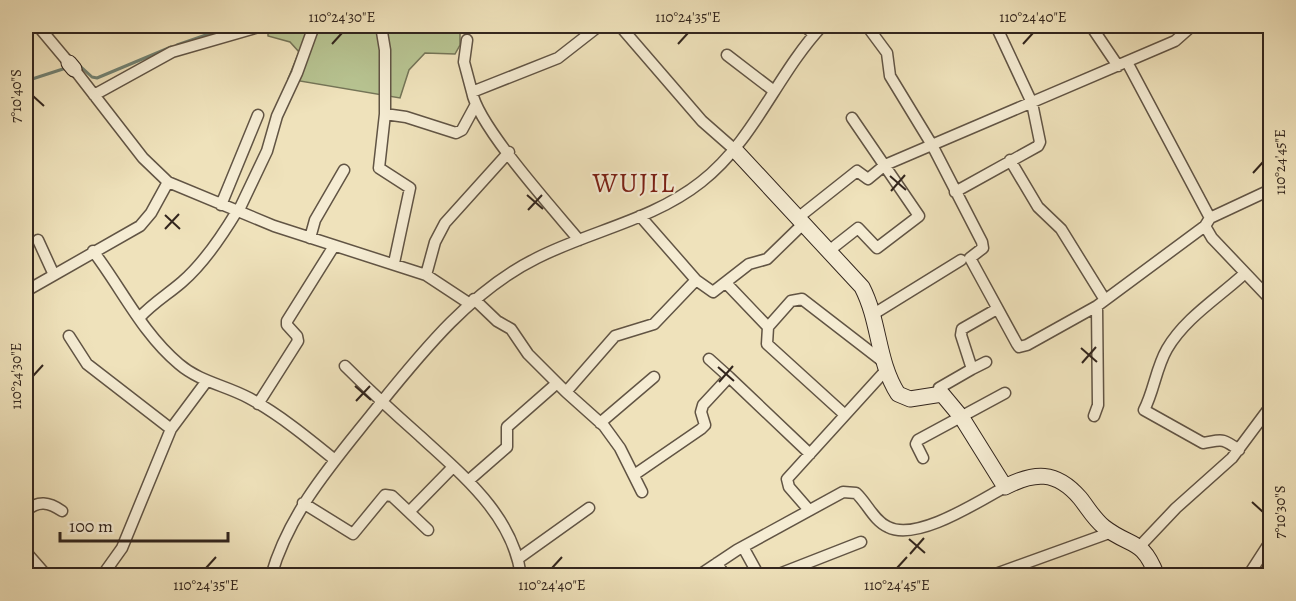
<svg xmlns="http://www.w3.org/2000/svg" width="1296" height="601" font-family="Alegreya,serif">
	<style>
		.green { fill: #b7c391; stroke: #747457; stroke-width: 1.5 }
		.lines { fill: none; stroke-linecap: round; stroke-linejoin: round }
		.stream { stroke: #718172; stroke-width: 3 }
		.street-casing { stroke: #615444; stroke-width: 13 }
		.secondary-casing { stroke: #32251d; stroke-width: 17 }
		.street { stroke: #f5ecd3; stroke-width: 10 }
		.secondary { stroke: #f5ecd3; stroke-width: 15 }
		.ticks { fill: none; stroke: #32251d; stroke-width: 2 }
		.labels { text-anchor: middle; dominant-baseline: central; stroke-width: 4.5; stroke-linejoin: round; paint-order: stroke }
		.quarter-label { font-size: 27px; letter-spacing: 1.5px; fill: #7a1f14; stroke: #f5ecd3 }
		.neatline { fill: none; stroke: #32251d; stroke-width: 2 }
		.ticks-label { font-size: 15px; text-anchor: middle; fill: #32251d }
	</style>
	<rect width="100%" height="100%" fill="#efe2bb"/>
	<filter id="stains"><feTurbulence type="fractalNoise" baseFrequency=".00333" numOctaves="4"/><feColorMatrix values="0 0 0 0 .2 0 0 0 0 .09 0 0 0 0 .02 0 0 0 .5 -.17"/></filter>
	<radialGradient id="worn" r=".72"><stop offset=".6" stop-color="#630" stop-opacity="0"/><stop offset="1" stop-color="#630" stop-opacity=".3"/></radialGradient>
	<path class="green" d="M268,26H460V45L455,54L425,53L409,70L400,98L288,79L299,52L290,42L268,36Z"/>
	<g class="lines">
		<path class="stream" d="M177,45L232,26
			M80,66L92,77L97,78L171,47
			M26,81L66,68"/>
		<g class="street-casing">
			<path id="street" d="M38,26L69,63
				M381,26L385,50V114
				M620,26L702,121L735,150
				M804,26L814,34
				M867,26L887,53L890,76L932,145L982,242L983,248L970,258L1017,344L1019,347L1027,345L1097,306
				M1091,26L1118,66
				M467,40L464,62L472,92
				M727,55L774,91
				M1127,62L1210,218
				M74,69L143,158L168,182L274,226L426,275L470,304
				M94,95L172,52L262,26
				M1010,160L1038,207L1061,229L1105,300
				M1270,190L1210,218L1205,226L1212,238L1270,299
				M955,192L1038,146L1040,142L1032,103L996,26
				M221,205L258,115
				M238,212L267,151L277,116L297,73L314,26
				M799,217L857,171L868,179L885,165L1175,41L1192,26
				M310,238L315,220L344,170
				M38,240L54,275
				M579,240C554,210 478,126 472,92L558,58L599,26
				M830,250L858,228L877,248L919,216L852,118
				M93,251C122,289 142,333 179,364C200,382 225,385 249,398C280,415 308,438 335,460
				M394,263L410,188L379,168L385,114L406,117L456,133L462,130L475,106
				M426,275L435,242L445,223L509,152
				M696,280L713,292L749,264L767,259L804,223
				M726,283L768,327L791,301L802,299L881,360
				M26,291L140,226L151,213L168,182
				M474,299L497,321L511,329L528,354L566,392L615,336L654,324L696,280L640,216
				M872,315L961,260
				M139,318C154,302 167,295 182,282C204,263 222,236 237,211
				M768,327L767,344L844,414
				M69,336L87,364L171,429L206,382
				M709,359L729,377
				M345,366C369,390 394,413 420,436C462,475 513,515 521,576
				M972,369L986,362
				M566,392L604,426L620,448L642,492
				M939,393V388L972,369L961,335L962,329L997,309
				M258,404L298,341L297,336L287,325V321L334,246
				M1094,416L1098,405L1097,306L1205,226
				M600,423L654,377
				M1239,450C1221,437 1222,440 1203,443L1144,410C1154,391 1156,368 1167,349C1185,318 1218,298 1244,274
				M923,458L916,444L918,440L1005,393
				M634,475L701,429L705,425L701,412L703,405L729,377L810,454
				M468,481L507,447V427L556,384
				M303,503L353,534L385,495L392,496L409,512L453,467
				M809,510L789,487L787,479L886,370
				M26,511C38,500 49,502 62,511
				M409,512L428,530
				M1140,546L1176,508L1232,458L1270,407
				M743,547L759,576
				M26,552L47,576
				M519,558L589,508
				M717,563L725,576
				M102,576L122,548L171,429
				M271,576C289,513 331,465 371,415C418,357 468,292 537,258C590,231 653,220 701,182C754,141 777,74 822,26
				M698,576L737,550L843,492L856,493C867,503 874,521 888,527C917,542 979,501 1005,487
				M774,576L861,542
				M990,576L1112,532
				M1248,576L1270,542"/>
		</g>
		<g class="secondary-casing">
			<path id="secondary" d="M69,63L74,69
				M735,150L862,287C880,322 877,361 898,394L910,399L942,394L962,418L1005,487C1034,472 1056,470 1080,498C1088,508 1094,519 1104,527C1131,548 1142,537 1157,576"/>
		</g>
		<use href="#street" class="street"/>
		<use href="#secondary" class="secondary"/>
	</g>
	<path class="ticks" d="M332,44L342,33M678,44L688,33M1023,44L1033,33M33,96L44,106M1253,173L1263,162M890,176L906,190M891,191L905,175M527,195L543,209M528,210L542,195M165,215L180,229M165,229L179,214M1081,348L1097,362M1082,363L1096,347M718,367L734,381M33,376L43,365M719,382L733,366M355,386L371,400M356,401L370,386M1252,502L1263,512M909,539L925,553M910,554L924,538M206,568L216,557M552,568L562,557M897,568L907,557"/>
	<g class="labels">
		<g class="quarter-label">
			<text x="634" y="183">WUJIL</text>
		</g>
	</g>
	<rect width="1296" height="601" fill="none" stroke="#efe2bb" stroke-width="66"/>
	<path d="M60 532v9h168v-9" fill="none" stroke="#32251d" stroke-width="3"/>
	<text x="69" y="532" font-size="18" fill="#32251d" stroke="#f5ecd3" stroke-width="4.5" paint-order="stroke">100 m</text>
	<rect x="33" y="33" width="1230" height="535" class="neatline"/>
	<g class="ticks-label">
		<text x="342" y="22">110°24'30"E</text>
		<text x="688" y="22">110°24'35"E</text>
		<text x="1033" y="22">110°24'40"E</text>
		<text transform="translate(16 96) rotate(-90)" y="5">7°10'40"S</text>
		<text transform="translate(1280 162) rotate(-90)" y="5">110°24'45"E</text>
		<text transform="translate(16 376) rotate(-90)" y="5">110°24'30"E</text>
		<text transform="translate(1280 512) rotate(-90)" y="5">7°10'30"S</text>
		<text x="206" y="590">110°24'35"E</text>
		<text x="552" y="590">110°24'40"E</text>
		<text x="897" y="590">110°24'45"E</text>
	</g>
	<rect width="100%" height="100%" filter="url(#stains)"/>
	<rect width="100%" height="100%" fill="url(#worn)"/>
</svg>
